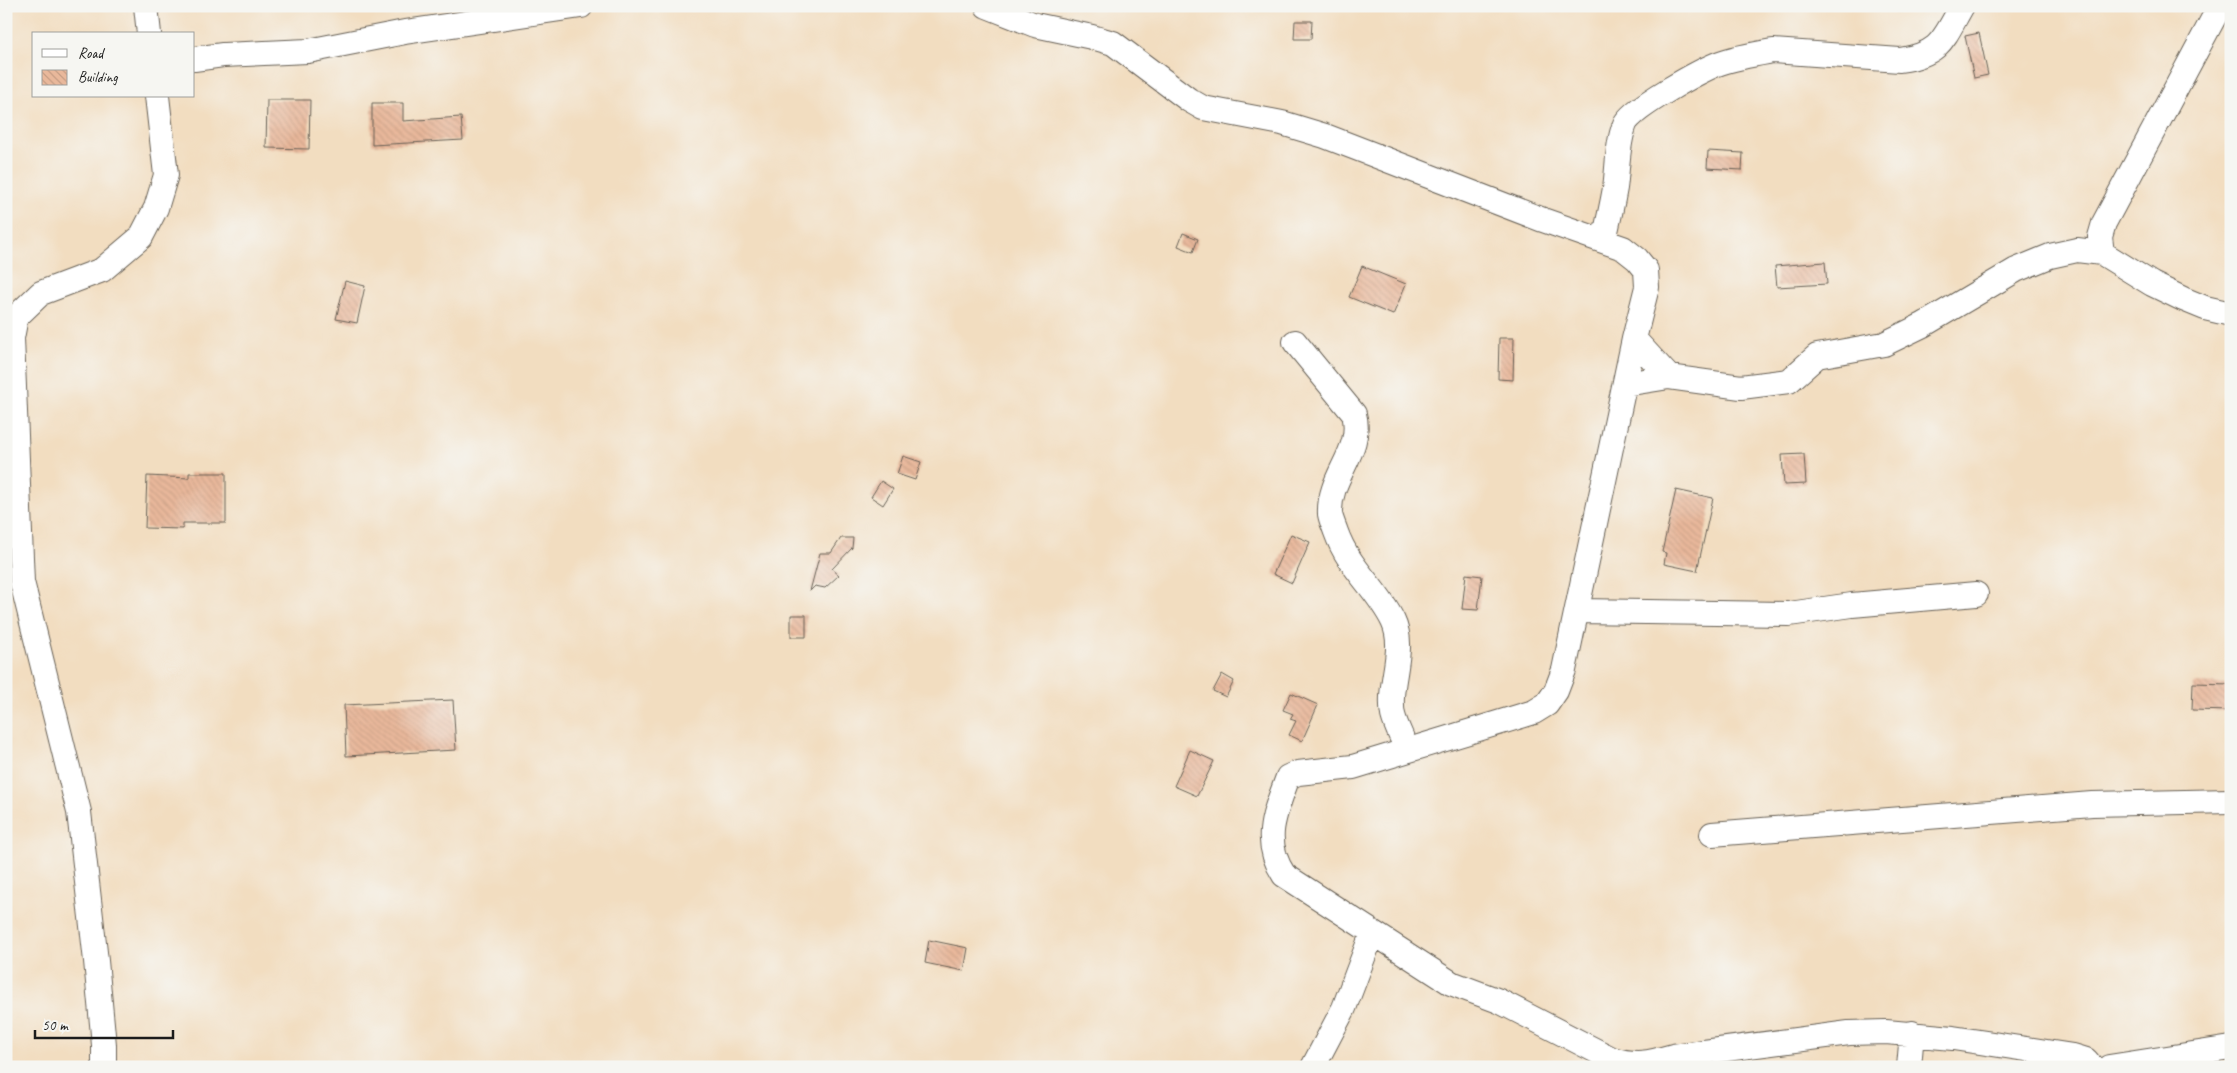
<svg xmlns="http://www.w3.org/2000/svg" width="2237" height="1073" font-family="Caveat,sans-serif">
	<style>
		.building { fill: url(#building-back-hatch) }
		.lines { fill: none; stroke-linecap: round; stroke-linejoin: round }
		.minor-casing { stroke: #676055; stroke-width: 26 }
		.minor { stroke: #fff; stroke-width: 24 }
	</style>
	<defs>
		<pattern id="building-back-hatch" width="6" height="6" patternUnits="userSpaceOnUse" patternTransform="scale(1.25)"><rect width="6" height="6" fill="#e9b89b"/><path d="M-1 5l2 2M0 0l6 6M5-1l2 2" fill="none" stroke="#c79e85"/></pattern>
	</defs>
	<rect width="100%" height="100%" fill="#f6f6f2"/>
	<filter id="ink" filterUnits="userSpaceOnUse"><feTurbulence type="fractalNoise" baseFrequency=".02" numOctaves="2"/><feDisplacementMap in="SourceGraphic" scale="10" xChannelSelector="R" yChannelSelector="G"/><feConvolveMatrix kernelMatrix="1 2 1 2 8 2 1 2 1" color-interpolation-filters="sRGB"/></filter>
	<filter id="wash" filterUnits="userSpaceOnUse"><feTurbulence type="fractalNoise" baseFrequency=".0096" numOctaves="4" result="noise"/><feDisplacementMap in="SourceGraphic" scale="20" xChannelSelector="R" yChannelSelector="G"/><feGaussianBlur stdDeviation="1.12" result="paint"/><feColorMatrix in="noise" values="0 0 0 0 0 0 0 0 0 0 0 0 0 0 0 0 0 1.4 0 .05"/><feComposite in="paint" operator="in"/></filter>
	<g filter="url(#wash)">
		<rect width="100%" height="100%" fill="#f2ddc0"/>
		<g id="blocks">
			<path class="building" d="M1295,21H1312L1311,39H1294Z
				M1979,33L1988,75L1974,78L1965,36Z
				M267,100H310L309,149L266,148Z
				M372,103H403V121L461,117L463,140L372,145Z
				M1708,151L1743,153L1742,170L1707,168Z
				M1183,233L1198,239L1193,252L1178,246Z
				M1825,262L1827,284L1777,287L1775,266Z
				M1362,266L1406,284L1393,315L1349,297Z
				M345,281L365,286L357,323L336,319Z
				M1499,338H1514L1513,380L1498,379Z
				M1804,454L1806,484L1784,485L1782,455Z
				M903,456L921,462L915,480L897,474Z
				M189,473H226V523H183V529L145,528L147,476L189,478Z
				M881,481L893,489L883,505L871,497Z
				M1676,490L1713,498L1697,571L1664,564L1666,553L1662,552Z
				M1291,534L1310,542L1292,583L1273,574Z
				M841,538H853L852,548L832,569L839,575L825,588L815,586L810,591L820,553H831Z
				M1466,574L1482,576L1478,610L1462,609Z
				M791,615H806V637H791Z
				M1222,674L1234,681L1226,697L1213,691Z
				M2193,683L2231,684V711L2192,710Z
				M1291,693L1318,705L1302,741L1289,735L1296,721L1290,719L1293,714L1283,710Z
				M453,700L456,750L346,756L344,705Z
				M1190,750L1214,761L1197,796L1174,786Z
				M929,940L968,948L964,971L925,963Z"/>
		</g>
	</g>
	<g filter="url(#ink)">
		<use href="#blocks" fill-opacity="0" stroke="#676055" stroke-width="1"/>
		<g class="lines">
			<g class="minor-casing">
				<path id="minor" d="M146,6L149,34
					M987,6L1035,25L1092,37L1113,43L1189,100L1203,108L1282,123L1325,136L1543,220L1623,248L1637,259L1646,270L1647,287L1634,339L1564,670L1556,691L1547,704L1534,712L1353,767L1298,773L1288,777C1275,813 1261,840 1284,875L1451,983L1499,1001L1612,1059C1637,1066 1648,1063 1673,1056L1849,1033L1886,1032L1953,1038L2073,1056L2086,1060L2092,1067
					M194,59L223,55L308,51L405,32L581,6
					M1604,240C1608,223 1612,205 1615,188C1618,167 1617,144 1625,124C1630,109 1703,69 1720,63C1737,57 1756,54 1773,51L1900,60C1941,54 1943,39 1962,6
					M2102,253L2100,237L2104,223L2220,6
					M1634,339L1669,377
					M1295,342L1354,414C1364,451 1328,476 1330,514C1331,520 1334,526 1336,532C1349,569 1377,588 1393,621C1407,650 1387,684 1393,715C1396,727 1403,739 1407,750
					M1625,384L1669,377L1741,387L1789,381L1817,356L1884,344L1923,325L2016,270L2050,256L2077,250L2102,253L2152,284L2183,299L2205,308L2231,314
					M1577,611L1789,614L1852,605L1976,594
					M1712,834L2092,804L2231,801
					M104,1067V1045L96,961L79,812L22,582L12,338L16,317L41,293L102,270L141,237L156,208L166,175L157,96
					M1313,1067L1344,1008L1372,934
					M1909,1067L1912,1033
					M2109,1067L2231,1048"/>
			</g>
			<use href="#minor" class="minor"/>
		</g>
	</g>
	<rect width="2237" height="1073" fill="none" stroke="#f6f6f2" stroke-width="25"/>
	<rect x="32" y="32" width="162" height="65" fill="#f6f6f2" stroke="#9f9f9c"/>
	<rect x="42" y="49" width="25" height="8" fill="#ffffff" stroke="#9f9f9c"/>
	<text x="78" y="58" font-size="15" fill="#1c1c1c">Road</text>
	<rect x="42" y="70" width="25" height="15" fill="url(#building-back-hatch)" stroke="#9f9f9c"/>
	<text x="78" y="82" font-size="15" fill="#1c1c1c">Building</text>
	<path d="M35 1030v8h138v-8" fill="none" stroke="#1c1c1c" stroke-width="2.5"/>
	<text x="42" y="1030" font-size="15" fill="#1c1c1c" stroke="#f6f6f2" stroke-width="4" paint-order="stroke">50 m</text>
</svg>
